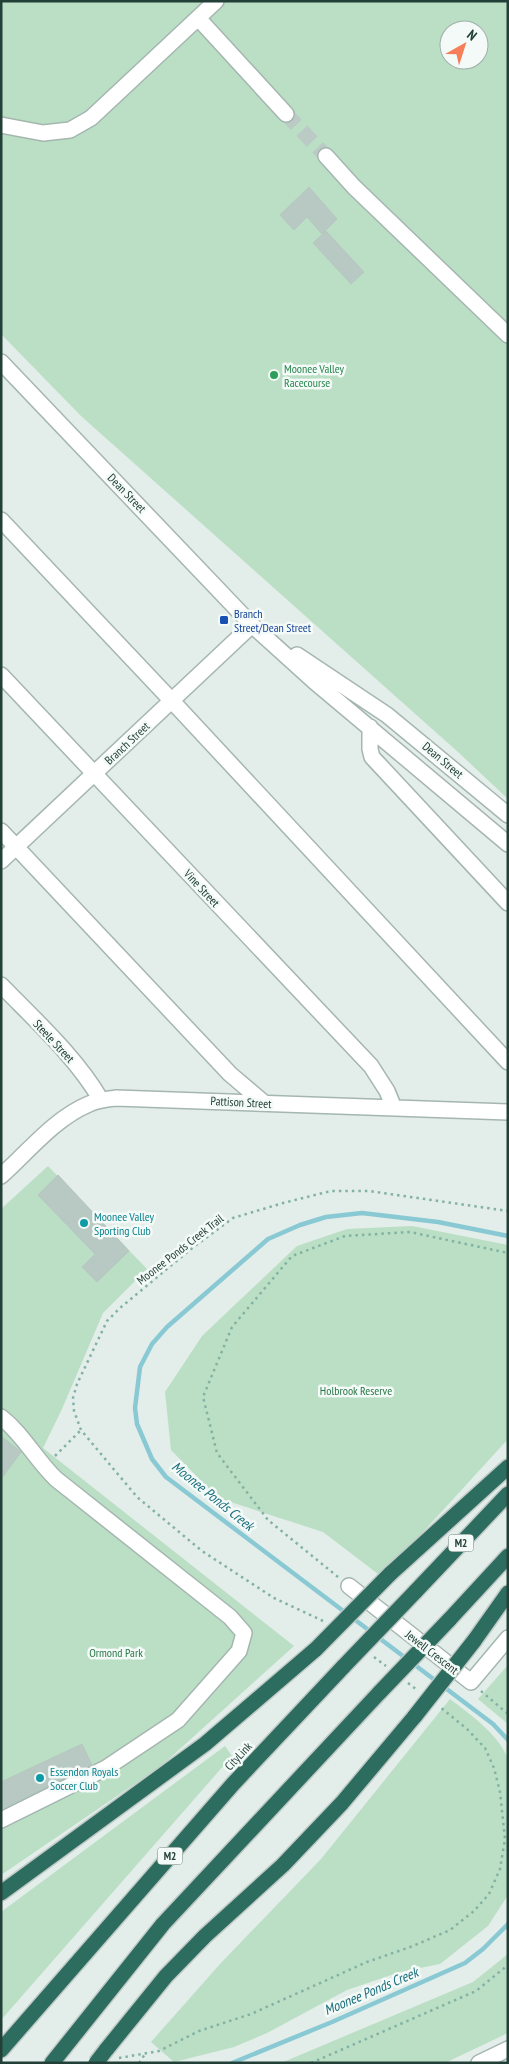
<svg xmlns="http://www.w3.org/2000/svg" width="509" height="2064" font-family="'PT Sans Narrow',sans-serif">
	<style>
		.green { fill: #bbdfc5; fill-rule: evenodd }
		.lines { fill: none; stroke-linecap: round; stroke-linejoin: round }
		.stream { stroke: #89c9d4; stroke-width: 4.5 }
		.building { fill: #b8c8c2; stroke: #b5c7c0 }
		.minor-tunnel { stroke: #bccac5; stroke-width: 15; stroke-dasharray: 15 8; stroke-linecap: butt }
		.minor-casing { stroke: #a5b6b0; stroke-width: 18 }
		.highway-casing { stroke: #c1cac7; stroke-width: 18 }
		.path { stroke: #82b2a3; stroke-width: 2.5; stroke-dasharray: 2.5 4; stroke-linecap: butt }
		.minor { stroke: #fff; stroke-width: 15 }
		.highway { stroke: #2d6d5f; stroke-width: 15 }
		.highway-bridge-casing { stroke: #c1cac7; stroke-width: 18; stroke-linecap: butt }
		.highway-bridge { stroke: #2d6d5f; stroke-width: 15 }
		.leisure-dot { fill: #2e9e5b; stroke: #f4faf7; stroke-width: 2 }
		.transit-dot { fill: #1a4fb4; stroke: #f4faf7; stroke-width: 2 }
		.culture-dot { fill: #0f9aa8; stroke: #f4faf7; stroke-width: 2 }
		.labels { text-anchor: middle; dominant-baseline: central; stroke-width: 5; stroke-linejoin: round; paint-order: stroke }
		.shield { fill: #f4faf7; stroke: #617871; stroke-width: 1 }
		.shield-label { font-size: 11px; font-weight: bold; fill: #224037 }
		.leisure-label { font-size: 12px; fill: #27864d; stroke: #f4faf7; text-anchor: start }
		.street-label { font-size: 12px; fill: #224037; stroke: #f4faf7 }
		.transit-label { font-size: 12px; fill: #164399; stroke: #f4faf7; text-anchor: start }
		.culture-label { font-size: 12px; fill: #0d838f; stroke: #f4faf7; text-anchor: start }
		.park-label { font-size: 12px; fill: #2a7848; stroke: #f4faf7 }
		.water-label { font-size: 14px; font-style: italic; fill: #196e7e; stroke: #f4faf7 }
	</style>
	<rect width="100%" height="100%" fill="#e3ede9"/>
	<path class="green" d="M1,1H508V799L458,752L81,416L1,334ZM449,30H479V60H449Z
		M48,1166L147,1269L103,1313L62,1409L43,1448L294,1646L161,1766L1,1875V1209Z
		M412,1226L508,1245V1439L382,1577L323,1532L218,1498L171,1450L165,1392L202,1336L297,1246L347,1229Z
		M508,1665V1724L478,1699Z
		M450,1699C472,1716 496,1732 508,1758V1895L488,1926L440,1964L400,1972L347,1990L267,2033L234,2047L174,2062L151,2042L220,1964L321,1859Z
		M225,1746L232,1756L1,2020V1912Z
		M508,1954V2033L445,2063H281L473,1982Z"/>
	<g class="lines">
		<path class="stream" d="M508,1236L438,1222L362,1213L326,1217L300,1225L268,1239L167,1327L152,1344L140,1367L135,1408L137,1424L152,1459L166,1477L493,1724L508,1740
			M232,2063L332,2022L465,1963L483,1949L508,1924"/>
	</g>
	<path class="building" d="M309,187L337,219L322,234L307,217L294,230L280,215Z
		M326,231L364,272L351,284L313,243Z
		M58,1175L129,1251L97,1282L82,1267L95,1254L38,1195Z
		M1,1436L21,1452L1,1479Z
		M82,1744L92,1765L1,1809V1782Z"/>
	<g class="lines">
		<path class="minor-tunnel" d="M286,114L326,156"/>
		<g class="minor-casing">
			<path id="minor" d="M198,18L286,114
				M1,125L43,133L70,130L91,118L216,1
				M326,156L354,187L508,335
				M1,362L252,625L315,682L508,844
				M1,520L172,701L508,1062
				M297,655L387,715L508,815
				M1,675L371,1066L387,1091L394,1108
				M370,727V749L372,757L508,903
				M1,831L230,1074L263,1102
				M1,861L252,625
				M1,985C36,1021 76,1057 101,1100
				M1,1176C28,1152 55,1118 89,1104C97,1100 107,1099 116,1098L508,1112
				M1,1417C23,1434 36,1460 56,1479L230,1617L244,1633L239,1651L178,1720L106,1768L1,1820
				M349,1586L471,1682L508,1638
				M479,2063L508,2049"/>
		</g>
		<g class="highway-casing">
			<path id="highway" d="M390,1574L508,1467
				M415,1592L508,1494
				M449,1620L508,1556
				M474,1641L508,1593
				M1,1893L205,1744L316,1649
				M1,2050L233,1784L344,1666
				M106,2050L166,1976L205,1936L283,1865L342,1803L415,1716
				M52,2063L163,1924L380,1692"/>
		</g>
		<path class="path" d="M55,1456L81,1430
			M338,1577L268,1520L217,1453L203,1397L232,1327L292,1256L345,1236L410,1232L508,1253
			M323,1621L274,1598L202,1551L137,1497L81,1430L74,1411L73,1398L77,1384L107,1321L120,1308L191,1249L233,1218L283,1203L331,1191H369L508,1211
			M374,1657L386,1666
			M408,1683L417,1690
			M481,1691L508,1714
			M119,2058L159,2051L199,2031L251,2014L367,1962L413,1946L450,1930L474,1911L489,1894L500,1869L505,1839L500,1792L494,1768L485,1748L467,1729L440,1707
			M139,2063L145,2054
			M311,2063L476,1991L508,1965"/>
		<use href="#minor" class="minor"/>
		<use href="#highway" class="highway"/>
		<g class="highway-bridge-casing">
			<path id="highway-bridge" d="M316,1649L390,1574
				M344,1666L415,1592
				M380,1692L449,1620
				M415,1716L474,1641
				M96,2063L106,2050"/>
		</g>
		<use href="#highway-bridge" class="highway-bridge"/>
	</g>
	<circle class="leisure-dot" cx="274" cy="375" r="5"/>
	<rect class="transit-dot" x="219" y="615" width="10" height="10" rx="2.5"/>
	<g class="culture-dot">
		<circle cx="84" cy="1223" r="5"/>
		<circle cx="40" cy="1778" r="5"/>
	</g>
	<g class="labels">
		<g class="shield">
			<rect x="448.5" y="1534.5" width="25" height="17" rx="4"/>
			<rect x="157.5" y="1847.5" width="25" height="17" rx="4"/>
		</g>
		<g class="shield-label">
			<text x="461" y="1543">M2</text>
			<text x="170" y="1856">M2</text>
		</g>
		<g class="leisure-label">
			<text x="284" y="368">Moonee Valley<tspan x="284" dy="14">Racecourse</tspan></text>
		</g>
		<g class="street-label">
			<text transform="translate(127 493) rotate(46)">Dean Street</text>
			<text transform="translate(127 743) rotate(-43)">Branch Street</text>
			<text transform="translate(443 760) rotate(40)">Dean Street</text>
			<text transform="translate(202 888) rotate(47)">Vine Street</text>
			<text transform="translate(54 1041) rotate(47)">Steele Street</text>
			<text transform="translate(241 1102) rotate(3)">Pattison Street</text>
			<text transform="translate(180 1249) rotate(-38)">Moonee Ponds Creek Trail</text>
			<text transform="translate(432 1652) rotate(38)">Jewell Crescent</text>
			<text transform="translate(238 1756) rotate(-47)">CityLink</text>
		</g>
		<g class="transit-label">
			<text x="234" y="613">Branch<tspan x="234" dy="14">Street/Dean Street</tspan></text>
		</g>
		<g class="culture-label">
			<text x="94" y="1216">Moonee Valley<tspan x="94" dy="14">Sporting Club</tspan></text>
			<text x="50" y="1771">Essendon Royals<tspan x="50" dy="14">Soccer Club</tspan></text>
		</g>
		<g class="park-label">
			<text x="356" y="1390">Holbrook Reserve</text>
			<text x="116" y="1652">Ormond Park</text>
		</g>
		<g class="water-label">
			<text transform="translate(213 1496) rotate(39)">Moonee Ponds Creek</text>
			<text transform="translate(371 1991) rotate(-23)">Moonee Ponds Creek</text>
		</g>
	</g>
	<rect width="509" height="2064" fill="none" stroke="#224037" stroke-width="5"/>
	<g transform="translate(464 45) rotate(39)"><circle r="24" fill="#f4faf7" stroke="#a0b0aa"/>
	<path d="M0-4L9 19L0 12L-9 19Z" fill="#f67e58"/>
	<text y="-8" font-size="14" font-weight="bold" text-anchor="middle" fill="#224037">N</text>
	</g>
</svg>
